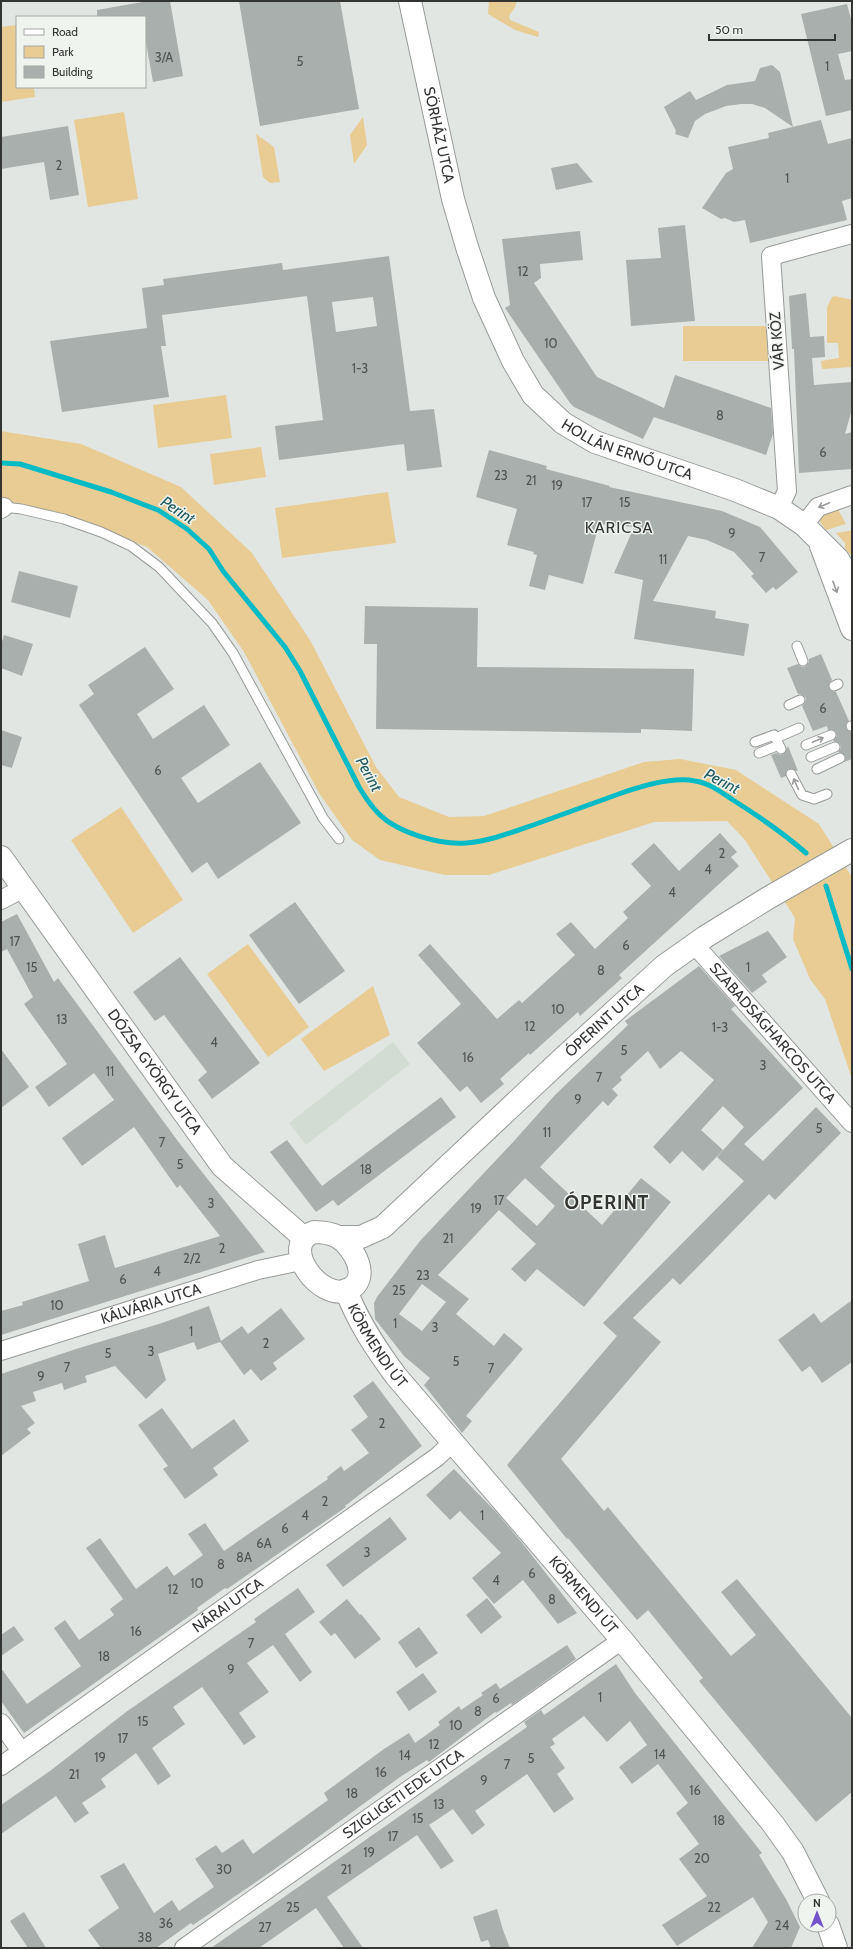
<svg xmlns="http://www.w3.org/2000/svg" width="853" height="1949" font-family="Cabin,sans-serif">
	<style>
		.built { fill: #d3dcd3 }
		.green { fill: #e8cc94 }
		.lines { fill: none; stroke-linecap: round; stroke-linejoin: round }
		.stream { stroke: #05bbc6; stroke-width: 5 }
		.building { fill: #a9afad; fill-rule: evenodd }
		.lane-casing { stroke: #979b97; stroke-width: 11 }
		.street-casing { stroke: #979b97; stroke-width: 20 }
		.secondary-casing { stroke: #979b97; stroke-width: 24 }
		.lane { stroke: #fff; stroke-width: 9 }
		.street { stroke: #fff; stroke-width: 18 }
		.secondary { stroke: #fff; stroke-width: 22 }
		.oneway { stroke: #999a99 }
		.labels { text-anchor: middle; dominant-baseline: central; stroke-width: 3; stroke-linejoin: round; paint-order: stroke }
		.number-label { font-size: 13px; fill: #505452 }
		.street-label { font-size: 15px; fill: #333533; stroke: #f0f4ef }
		.water-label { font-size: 16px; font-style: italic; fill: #1e5a5f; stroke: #f0f4ef }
		.neighbourhood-label { font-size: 16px; letter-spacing: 1px; fill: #333533; stroke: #f0f4ef }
		.district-label { font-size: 19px; font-weight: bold; letter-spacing: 1px; fill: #333533; stroke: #f0f4ef }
	</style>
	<rect width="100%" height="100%" fill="#e2e6e2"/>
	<path class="built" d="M393,1042L410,1064L306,1145L289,1123Z"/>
	<path class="green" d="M489,1H517L515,7L509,16L510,20L539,32L538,37L515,30L488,14Z
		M17,25V87H34L35,97L1,102V27Z
		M124,112L138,199L88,207L74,120Z
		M363,117L367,145L354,164L350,135Z
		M256,134L274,147L280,182L270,183L263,177Z
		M835,296L852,300V367L822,369L821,361L839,358L838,343H827V307L832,297Z
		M683,326H769V361H683Z
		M226,395L232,438L158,448L153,405Z
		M1,431L81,444L181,487L252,553L310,640L376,767L399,797L449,817L484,816L644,762L680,759L736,770L819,824L852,877V1079L825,999L810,979L793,939L795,918L745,840L727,821L654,822L489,875H445L380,860L352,840L319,793L244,652L208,600L147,547L57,512L1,500Z
		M261,447L266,477L214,485L210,454Z
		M388,492L396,543L282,558L275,508Z
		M835,504L846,524L826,530L820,522L821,516Z
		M849,531L852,530V556L845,549V543L836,533Z
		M121,807L183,900L133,933L71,840Z
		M248,944L309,1027L268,1057L207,974Z
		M373,986L390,1035L324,1071L301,1039Z"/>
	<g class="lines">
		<path class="stream" d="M1,463L20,464L111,492L158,510L187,529L209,549L223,571L285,647L300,671L359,787C365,797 371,806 379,814C398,833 440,845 466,843C490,841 513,832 536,824C563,814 589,805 616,795C638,787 672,776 695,781C709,783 721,792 733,800C760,817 782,832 806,853
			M826,886L852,969"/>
	</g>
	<path class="building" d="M148,1H170L183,76L153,82L145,37V17H97V10Z
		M239,1H340L359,109L260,126Z
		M847,4L852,23V51L838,54L845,80L852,79V110L826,116L801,14Z
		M772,65L780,72L793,127L765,108L752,104H741L726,106L705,114L695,121L688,138L675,134L676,131L664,107L690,91L696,100L727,85L755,81L760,68Z
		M821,120L828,144L852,138V198L842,201L847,220L750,243L745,220L734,222L725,218L721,219L702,208L726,173L733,169L728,147L769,138L768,133Z
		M68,126L79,195L50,200L44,162L1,169V137Z
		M577,163L593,182L556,190L551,168Z
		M685,225L695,321L631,326L626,260L661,258L658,228Z
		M580,231L583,260L540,264L541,278L534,283L597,377L664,408L675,375L771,408L773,434L766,455L654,417L643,439L574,407L570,403L505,308L510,305L502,239Z
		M389,256L410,411L434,409L442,467L407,471L404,444L279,460L275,426L323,420L307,296L162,315L166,346H161L169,397L62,412L50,341L147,328L142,288L164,285L163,279L282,263L283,270ZM373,297L377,326L336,332L332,302Z
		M806,293L810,337L824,336L825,357L812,358L814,385L852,382V409L845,434L852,432V469L799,473L794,349H792L789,296Z
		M489,450L547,466L546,469L610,486L609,487L722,511L760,527L798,572L776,590L773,587L766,593L751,576L754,574L734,552L707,540L688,536L653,601L716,611L715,618L749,624L744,656L634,639L643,580L614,573L634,527L599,524L583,584L549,575L545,590L529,586L537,555L533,554L534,552L507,545L517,509L476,497Z
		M19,571L78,586L70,618L11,602Z
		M365,606L478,608L477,667L694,669L692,731L641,729V733L376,729L377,644H364Z
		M4,635L33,644L22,676L1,668V645Z
		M145,647L174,689L137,714L153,739L204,705L230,745L181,778L198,803L260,762L301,823L218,879L207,862L192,873L79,705L94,694L88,685Z
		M821,654L832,680L829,683V688L831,691L836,692L849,721L846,723V729L852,732V759L844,762L845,755L838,752L841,748L840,744L833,741L837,736L835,731L828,730L827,726L813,731L802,706L805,703L806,698L803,695L798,694L787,668L798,664L802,667L806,666L809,662V659Z
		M1,730L22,737L12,768L1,765Z
		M788,746L798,771L789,769L786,771V776L781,778L771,755L776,753L780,755L784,754Z
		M720,833L737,852L731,857L739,866L619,975L622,978L580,1016L578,1012L530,1055L529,1053L500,1079L504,1084L481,1103L467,1086L460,1092L417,1043L461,1004L418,955L430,944L497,1019L519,1000L522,1003L575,955L556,934L571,922L595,949L628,918L623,912L651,886L631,864L654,843L679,871Z
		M295,902L345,971L299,1004L249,935Z
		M17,914L54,982L58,978L180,1144L265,1252L1,1335V1311L23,1305L22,1302L89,1281L78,1244L105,1235L115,1268L220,1236L180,1185L177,1188L134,1127L82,1166L62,1138L114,1100L94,1073L49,1107L35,1087L67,1064L24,1004L33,997L7,949L1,952V922Z
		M768,931L787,957L762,975L767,982L752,993L719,956Z
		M180,957L260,1063L212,1099L198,1080L207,1072L164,1015L155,1021L133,992Z
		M699,966L735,1006L731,1009L803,1088L744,1144L763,1161L816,1107L841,1133L775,1200L769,1194L680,1285L673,1278L633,1318L661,1342L561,1459L604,1511L608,1507L731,1656L756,1635L721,1592L737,1579L852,1718V1792L816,1822L699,1681L703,1678L648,1610L637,1620L568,1538L567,1539L507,1465L617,1336L603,1323L744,1181L717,1157L744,1127L723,1106L701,1130L723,1150L703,1171L682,1151L670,1164L653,1147L714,1080L681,1051L660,1069L648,1051L620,1077L622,1080L612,1089L618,1095L608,1106L603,1101L540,1167L602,1225L641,1178L671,1202L584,1307L537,1269L525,1282L511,1269L536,1244L499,1210L438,1275L469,1299L456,1314L494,1346L504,1333L523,1349L466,1416L472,1421L462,1433L424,1385L430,1378L404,1356L375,1319L374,1303L377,1297L420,1241L514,1141L555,1095L628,1025L625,1021ZM525,1178L555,1206L537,1226L506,1198ZM422,1284L446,1302L422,1331L399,1314Z
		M1,1049L29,1087L1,1108Z
		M441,1097L456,1117L338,1206L333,1200L316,1212L270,1152L287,1140L322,1186Z
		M852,1300V1362L822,1383L810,1366L802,1372L778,1340L814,1313L821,1323Z
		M209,1306L221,1341L242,1326L248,1334L281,1308L305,1339L273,1363L277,1369L261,1381L251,1369L244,1375L220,1342L197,1350L194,1342L158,1354L166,1380L146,1399L115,1366L85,1376L87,1382L64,1390L62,1383L33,1392L36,1401L21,1406L35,1423L27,1429L31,1433L1,1456V1374L76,1349L162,1323Z
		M373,1381L422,1446L345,1506L346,1507L227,1589L225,1588L197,1608L198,1610L24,1733L1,1701V1668L27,1704L81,1666L54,1628L65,1620L79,1640L114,1615L110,1609L123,1599L86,1548L100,1538L136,1589L167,1566L174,1576L203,1555L188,1534L205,1523L224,1551L328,1479L327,1477L341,1466L344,1471L369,1453L351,1430L368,1417L353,1396Z
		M162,1408L192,1449L234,1419L249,1441L213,1468L218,1475L185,1499L163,1469L168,1466L138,1425Z
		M454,1469L497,1513L523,1544L577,1613L558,1624L523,1580L494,1604L472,1578L501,1553L460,1511L450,1520L426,1495Z
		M390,1517L407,1539L343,1587L326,1565Z
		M298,1588L315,1612L285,1634L312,1672L300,1682L273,1645L247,1663L269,1692L239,1713L256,1737L244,1745L202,1687L173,1707L185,1724L152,1748L171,1776L158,1785L136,1753L101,1779L106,1787L82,1803L89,1813L75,1823L56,1796L1,1834V1805L50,1771L126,1712L256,1622L254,1619Z
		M487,1598L502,1617L481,1634L466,1615Z
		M347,1599L360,1615L361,1614L381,1639L355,1659L335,1633L331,1636L319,1622Z
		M14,1626L24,1640L1,1656V1635Z
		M419,1627L438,1653L416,1668L398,1642Z
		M567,1645L576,1659L512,1705L511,1703L496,1713L495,1712L429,1762L427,1760L400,1777L272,1871L193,1925L191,1923L156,1948H101L88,1930L119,1908L100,1876L124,1863L154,1913L172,1900L179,1911L214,1887L195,1859L205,1852L216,1845L222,1853L243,1839L253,1854L328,1800L324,1793L384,1749L409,1733L415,1743L440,1725L438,1722L459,1706L461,1710L483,1695L481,1693L496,1683L500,1689Z
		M616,1664L635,1693L762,1853L759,1855L786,1899L800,1927L791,1948H752L768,1922L753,1897L677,1946L662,1925L707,1896L679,1859L699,1844L676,1813L688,1803L658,1764L632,1784L619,1767L647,1745L630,1721L607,1742L584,1716L552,1739L555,1744L550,1747L565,1768L557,1774L574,1799L554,1813L527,1774L475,1811L485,1825L472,1835L453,1809L429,1825L454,1861L441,1869L417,1835L327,1897L363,1948H344L316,1908L259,1948H211L527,1727L524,1722L541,1710L544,1715Z
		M423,1673L437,1692L409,1711L396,1692Z
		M497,1909L503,1930L510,1948H491L488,1940L481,1942L473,1917Z
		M24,1912L46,1948H28L10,1921Z"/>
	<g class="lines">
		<g class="lane-casing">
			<path id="lane" d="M4,507L21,509L64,519L101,532L131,546L159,567L212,623L233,653L323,818L339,839
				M797,646L803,661
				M834,686L838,684
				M789,705L800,700
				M851,726H852
				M776,738L799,728
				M755,742L774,735L781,749
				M806,745L831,735
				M759,753L779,745
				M811,757L835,747
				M817,769L840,758
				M791,774L802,795L814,799L827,794"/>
		</g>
		<g class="street-casing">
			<g id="street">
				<path d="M779,508L787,491L771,256L852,234"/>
				<path d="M1,509L4,507"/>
				<path d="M804,525L818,507L852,495"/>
				<path d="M1,900L22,889"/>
				<path id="s1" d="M694,944L852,1123"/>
				<path id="s2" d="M1,1351L258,1270L301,1261"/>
				<path d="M1,1723L21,1751"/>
				<path id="s3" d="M1,1766L437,1457L453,1442"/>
				<path id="s4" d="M184,1948L622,1640"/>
			</g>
		</g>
		<g class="secondary-casing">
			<g id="secondary">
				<path id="s5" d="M410,1L453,199L467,247L484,298L513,361L533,395L563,423L595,442L735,490L779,508L804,525L838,559L852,583"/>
				<path d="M821,546L852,629"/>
				<path id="s6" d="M1,857L222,1166L304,1238"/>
				<path d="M314,1232C322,1232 331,1233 338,1237C354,1247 372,1279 348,1290C320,1302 278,1245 314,1232Z"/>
				<path id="s7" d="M338,1237H361L383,1227L563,1058L664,966L705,937L768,898L852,850"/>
				<path id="s8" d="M346,1290C358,1322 376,1349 396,1376L622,1640L773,1824L793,1852L818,1901"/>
				<path d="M828,1925L836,1948"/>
			</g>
		</g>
		<use href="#lane" class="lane"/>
		<use href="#street" class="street"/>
		<use href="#secondary" class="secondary"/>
	</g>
	<defs><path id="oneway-shaft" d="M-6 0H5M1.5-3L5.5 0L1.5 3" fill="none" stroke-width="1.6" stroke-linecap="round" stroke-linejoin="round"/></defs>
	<g class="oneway">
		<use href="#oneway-shaft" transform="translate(824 505) rotate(157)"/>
		<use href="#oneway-shaft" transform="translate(835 587) rotate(70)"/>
		<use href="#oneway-shaft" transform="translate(818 740) rotate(-23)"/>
		<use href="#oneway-shaft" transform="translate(796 784) rotate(-114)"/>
	</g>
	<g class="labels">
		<g class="number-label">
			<text x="164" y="57">3/A</text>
			<text x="300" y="61">5</text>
			<text x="827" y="66">1</text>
			<text x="59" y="165">2</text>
			<text x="787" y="178">1</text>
			<text x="523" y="271">12</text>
			<text x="551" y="343">10</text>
			<text x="360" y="368">1-3</text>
			<text x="720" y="415">8</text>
			<text x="823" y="452">6</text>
			<text x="501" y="475">23</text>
			<text x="531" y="480">21</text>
			<text x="557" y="485">19</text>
			<text x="587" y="502">17</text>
			<text x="625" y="502">15</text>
			<text x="732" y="533">9</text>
			<text x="762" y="557">7</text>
			<text x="663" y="559">11</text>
			<text x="823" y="708">6</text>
			<text x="158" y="770">6</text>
			<text x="722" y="853">2</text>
			<text x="708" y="869">4</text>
			<text x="672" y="892">4</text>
			<text x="15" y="941">17</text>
			<text x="626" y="945">6</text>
			<text x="32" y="967">15</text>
			<text x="748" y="967">1</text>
			<text x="601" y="970">8</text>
			<text x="558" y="1009">10</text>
			<text x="62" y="1019">13</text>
			<text x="530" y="1026">12</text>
			<text x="720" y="1027">1-3</text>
			<text x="214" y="1042">4</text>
			<text x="624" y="1050">5</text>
			<text x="468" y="1057">16</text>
			<text x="763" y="1065">3</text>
			<text x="110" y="1071">11</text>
			<text x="599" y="1077">7</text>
			<text x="578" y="1099">9</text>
			<text x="819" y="1128">5</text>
			<text x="547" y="1132">11</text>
			<text x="162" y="1142">7</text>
			<text x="180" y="1164">5</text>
			<text x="366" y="1169">18</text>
			<text x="499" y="1200">17</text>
			<text x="211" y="1203">3</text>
			<text x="476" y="1208">19</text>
			<text x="448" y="1238">21</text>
			<text x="222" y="1248">2</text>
			<text x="192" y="1258">2/2</text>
			<text x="157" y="1271">4</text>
			<text x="423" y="1275">23</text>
			<text x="123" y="1279">6</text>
			<text x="399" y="1290">25</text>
			<text x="57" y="1305">10</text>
			<text x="395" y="1323">1</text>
			<text x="435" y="1327">3</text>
			<text x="191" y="1331">1</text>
			<text x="266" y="1343">2</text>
			<text x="151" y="1351">3</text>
			<text x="108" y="1353">5</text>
			<text x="456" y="1361">5</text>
			<text x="67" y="1367">7</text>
			<text x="491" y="1368">7</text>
			<text x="41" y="1376">9</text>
			<text x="382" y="1423">2</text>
			<text x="325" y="1501">2</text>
			<text x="305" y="1515">4</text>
			<text x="482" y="1515">1</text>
			<text x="285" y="1528">6</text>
			<text x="264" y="1543">6A</text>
			<text x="367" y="1552">3</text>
			<text x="244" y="1557">8A</text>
			<text x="221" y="1564">8</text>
			<text x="532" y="1573">6</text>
			<text x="496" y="1580">4</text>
			<text x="197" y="1583">10</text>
			<text x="173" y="1589">12</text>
			<text x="552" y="1599">8</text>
			<text x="136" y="1631">16</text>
			<text x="251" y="1643">7</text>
			<text x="104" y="1656">18</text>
			<text x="231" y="1669">9</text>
			<text x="600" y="1697">1</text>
			<text x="496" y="1698">6</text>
			<text x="478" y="1711">8</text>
			<text x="143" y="1721">15</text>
			<text x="456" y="1725">10</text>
			<text x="123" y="1738">17</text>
			<text x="434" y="1744">12</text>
			<text x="660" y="1754">14</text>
			<text x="405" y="1755">14</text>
			<text x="100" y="1757">19</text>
			<text x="531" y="1758">5</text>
			<text x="507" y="1764">7</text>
			<text x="381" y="1772">16</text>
			<text x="74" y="1774">21</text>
			<text x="484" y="1780">9</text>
			<text x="695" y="1790">16</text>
			<text x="352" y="1793">18</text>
			<text x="439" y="1804">13</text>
			<text x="418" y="1818">15</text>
			<text x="719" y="1820">18</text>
			<text x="393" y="1836">17</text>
			<text x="369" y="1852">19</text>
			<text x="702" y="1858">20</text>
			<text x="224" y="1869">30</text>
			<text x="346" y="1869">21</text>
			<text x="293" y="1907">25</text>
			<text x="714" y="1907">22</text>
			<text x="166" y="1923">36</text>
			<text x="782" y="1925">24</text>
			<text x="265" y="1927">27</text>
			<text x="145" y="1937">38</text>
		</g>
		<g class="street-label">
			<text stroke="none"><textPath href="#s5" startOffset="137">SÖRHÁZ UTCA</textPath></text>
			<text transform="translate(777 341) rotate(-94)">VÁR KÖZ</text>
			<text stroke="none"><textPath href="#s5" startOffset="526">HOLLÁN ERNŐ UTCA</textPath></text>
			<text stroke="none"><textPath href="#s7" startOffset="350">ÓPERINT UTCA</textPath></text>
			<text stroke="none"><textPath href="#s1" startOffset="119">SZABADSÁGHARCOS UTCA</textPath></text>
			<text stroke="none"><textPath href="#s6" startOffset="264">DÓZSA GYÖRGY UTCA</textPath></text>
			<text stroke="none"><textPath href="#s2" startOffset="157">KÁLVÁRIA UTCA</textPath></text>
			<text stroke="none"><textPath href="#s8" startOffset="64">KÖRMENDI ÚT</textPath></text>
			<text stroke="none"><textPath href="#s8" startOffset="388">KÖRMENDI ÚT</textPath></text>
			<text stroke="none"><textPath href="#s3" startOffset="278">NÁRAI UTCA</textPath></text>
			<text stroke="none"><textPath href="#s4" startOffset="268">SZIGLIGETI EDE UTCA</textPath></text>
		</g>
		<g class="water-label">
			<text transform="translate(178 510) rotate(33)">Perint</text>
			<text transform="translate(369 774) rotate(61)">Perint</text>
			<text transform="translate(722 781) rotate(27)">Perint</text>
		</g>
		<g class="neighbourhood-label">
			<text x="619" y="527">KARICSA</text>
		</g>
		<g class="district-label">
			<text x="607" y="1202">ÓPERINT</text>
		</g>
	</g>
	<rect width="853" height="1949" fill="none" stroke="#333533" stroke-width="4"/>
	<rect x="16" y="16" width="130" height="72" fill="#f0f4ef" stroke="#a4a8a4"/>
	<rect x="24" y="29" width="20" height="6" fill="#ffffff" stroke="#a4a8a4"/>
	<text x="52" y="36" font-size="12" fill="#333533">Road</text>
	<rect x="24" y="46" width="20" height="12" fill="#e8cc94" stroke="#a4a8a4"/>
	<text x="52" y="56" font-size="12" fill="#333533">Park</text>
	<rect x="24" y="66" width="20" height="12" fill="#a9afad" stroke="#a4a8a4"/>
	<text x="52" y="76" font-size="12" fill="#333533">Building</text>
	<g transform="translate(817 1913)"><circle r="19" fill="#f0f4ef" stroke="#a4a8a4"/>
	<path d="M0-3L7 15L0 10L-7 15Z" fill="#7253cc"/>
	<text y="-6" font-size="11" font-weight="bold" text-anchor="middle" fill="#333533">N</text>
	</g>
	<path d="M709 34v6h126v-6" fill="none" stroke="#333533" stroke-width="2"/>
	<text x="715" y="34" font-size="12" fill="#333533" stroke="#f0f4ef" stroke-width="3" paint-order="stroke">50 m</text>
</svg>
